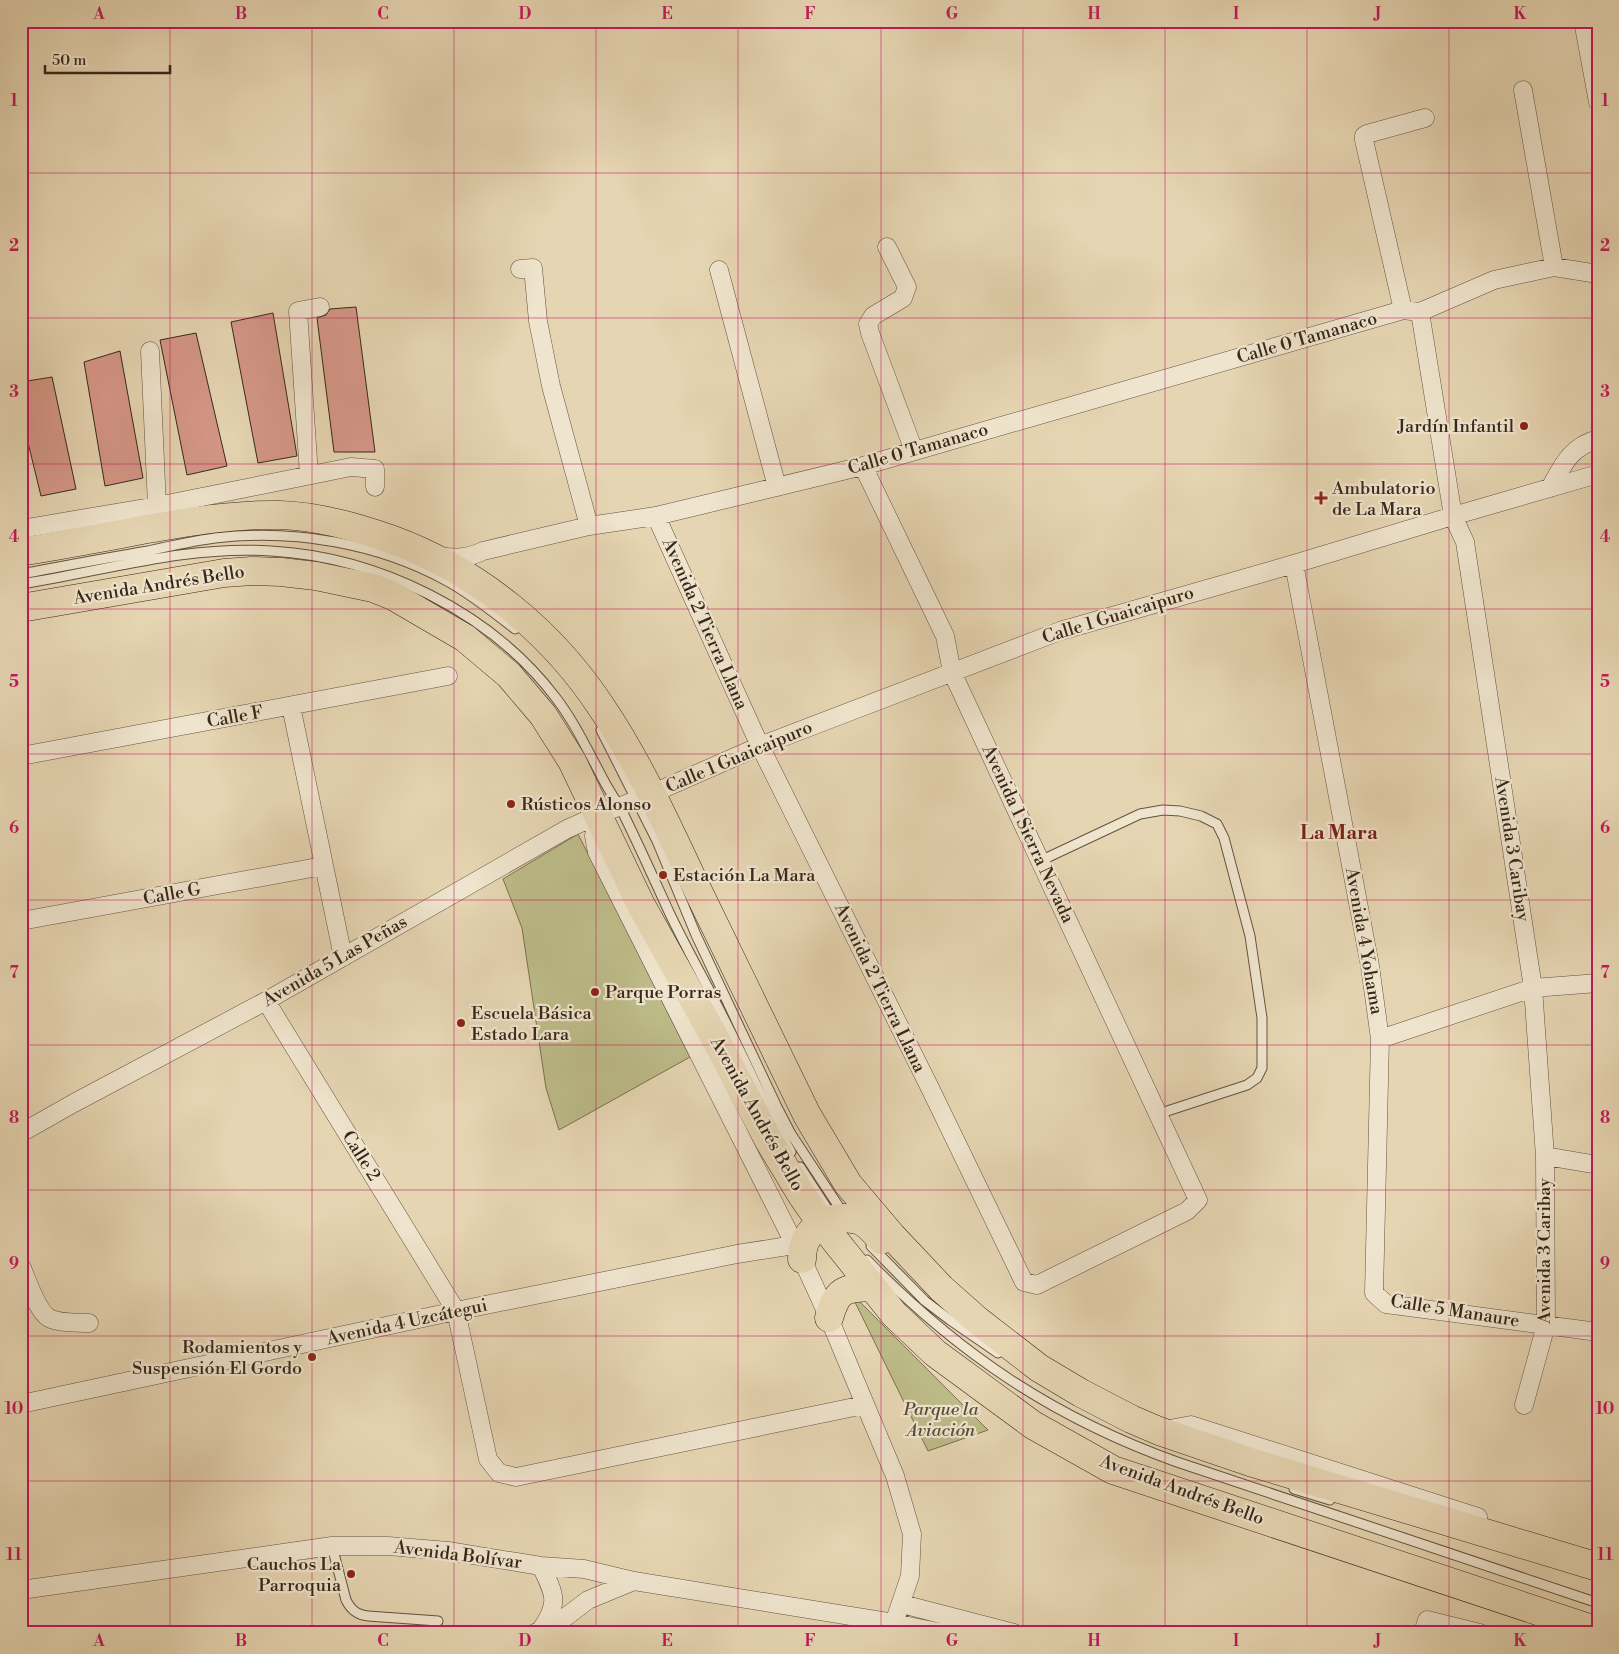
<svg xmlns="http://www.w3.org/2000/svg" width="1619" height="1654" font-family="'Libre Bodoni',serif">
	<style>
		.green { fill: #bcbb88; stroke: #7a7151 }
		.building { fill: #d59787; stroke: #38271a }
		.lines { fill: none; stroke-linecap: round; stroke-linejoin: round }
		.service-casing { stroke: #645240; stroke-width: 11 }
		.minor-casing { stroke: #645240; stroke-width: 19 }
		.trunk-casing { stroke: #38271a; stroke-width: 29 }
		.service { stroke: #efe4cd; stroke-width: 9 }
		.minor { stroke: #efe4cd; stroke-width: 18 }
		.trunk { stroke: #e6d5b2; stroke-width: 28 }
		.grid { fill: none; stroke: #c2185b; stroke-width: 1; stroke-opacity: 0.55 }
		.poi-dot { fill: #8f2418; stroke: #efe4cd; stroke-width: 2 }
		.labels { text-anchor: middle; dominant-baseline: central; stroke-width: 4.5; stroke-linejoin: round; paint-order: stroke }
		.street-label { font-size: 18px; fill: #38271a; stroke: #efe4cd }
		.poi-label { font-size: 18px; fill: #38271a; stroke: #efe4cd; text-anchor: start }
		.park-label { font-size: 18px; font-style: italic; fill: #594c36; stroke: #efe4cd }
		.quarter-label { font-size: 20px; font-weight: bold; fill: #7a1f14; stroke: #efe4cd }
		.neatline { fill: none; stroke: #c2185b; stroke-width: 2 }
		.grid-label { font-size: 16px; text-anchor: middle; font-weight: bold; fill: #c2185b }
	</style>
	<rect width="100%" height="100%" fill="#e6d5b2"/>
	<filter id="stains"><feTurbulence type="fractalNoise" baseFrequency=".004" numOctaves="4"/><feColorMatrix values="0 0 0 0 .2 0 0 0 0 .09 0 0 0 0 .02 0 0 0 .5 -.17"/></filter>
	<radialGradient id="worn" r=".72"><stop offset=".6" stop-color="#630" stop-opacity="0"/><stop offset="1" stop-color="#630" stop-opacity=".3"/></radialGradient>
	<path class="green" d="M578,834L690,1057L559,1130L546,1088L522,928L503,879Z
		M850,1292L988,1430L928,1451Z"/>
	<path class="building" d="M356,307L375,452H334L317,318L326,315L330,309Z
		M273,313L297,456L258,463L231,322Z
		M196,333L227,466L187,475L160,340Z
		M120,351L143,478L105,486L84,362Z
		M52,377L76,489L41,496L21,414V382Z"/>
	<g class="lines">
		<g class="service-casing">
			<path id="service" d="M21,574C64,566 106,558 148,551C170,546 193,541 215,538C294,529 378,543 447,581C471,594 493,612 515,629
				M21,584C104,571 187,545 271,551C378,557 491,612 556,698C575,723 588,751 603,779C608,789 614,798 620,807C637,841 653,877 669,912C688,952 710,990 729,1029C750,1070 768,1112 791,1152
				M601,730L657,841L696,935L777,1107L791,1134L843,1213
				M1040,861L1140,814L1163,810L1180,811L1201,816L1217,824L1224,838L1250,936L1262,1018V1068L1257,1078L1247,1085L1158,1114
				M800,1167L830,1213
				M871,1246L925,1301L950,1320L998,1353
				M867,1260C959,1354 1054,1418 1177,1462L1598,1603
				M1294,1489L1330,1500
				M332,1546L346,1600C351,1610 357,1615 368,1616L438,1621"/>
		</g>
		<g class="minor-casing">
			<path id="minor" d="M1583,21L1598,102
				M1523,90L1554,267
				M887,247L907,287L903,298L873,316L868,324L870,333L914,451
				M520,269L533,268L538,321L551,386L589,526
				M719,270L777,487
				M1403,310L1364,140V136L1367,134L1425,118
				M1420,312L1494,280L1554,267L1598,274
				M150,351L157,506
				M309,475L298,311L320,307
				M1550,488C1563,465 1570,447 1598,439
				M656,516L760,746L930,1088L1024,1282L1037,1285L1187,1211L1198,1200L952,672L945,636L863,466
				M21,529L157,506L351,467L375,469V487
				M440,556C456,559 468,558 483,551L589,526L656,516L863,466L1403,310L1420,312L1453,516L1465,542L1533,988L1545,1156L1546,1325L1524,1405
				M1294,564L1370,966L1380,1039L1374,1293L1386,1304L1598,1332
				M291,706L343,957
				M21,756L448,676
				M597,820L594,836L597,852L802,1259L829,1318L895,1476L912,1534L910,1576L894,1623
				M21,921L323,866
				M266,1001L456,1311L488,1459L499,1473L516,1477L864,1405
				M1380,1039L1533,988L1598,983
				M21,1133L74,1103L266,1001L567,829L598,815L651,794L760,746L1060,631L1294,564L1453,516L1598,474
				M1545,1156L1598,1165
				M21,1266C27,1279 37,1311 49,1318C61,1324 76,1322 89,1323
				M21,1404L456,1311L737,1254L794,1245
				M1164,1430L1191,1425L1478,1517
				M21,1590L332,1546H388L448,1551L541,1566L584,1569L634,1581L894,1623L943,1633
				M902,1604L1014,1633
				M540,1631C560,1603 555,1595 541,1566
				M535,1633L563,1619L588,1600L634,1581
				M1423,1633L1427,1620L1480,1633"/>
		</g>
		<g class="trunk-casing">
			<path id="trunk" d="M21,552C61,545 102,538 142,530C188,522 233,514 280,515C318,516 357,527 393,540C479,572 552,632 602,708C641,766 670,832 700,895C736,968 771,1042 807,1115L848,1184L892,1236L941,1288L977,1320L1039,1368L1081,1393L1131,1419L1159,1431L1250,1462L1598,1567
				M21,608L224,573L252,571L281,572L316,576L373,588L393,596L465,638L509,675L543,715L572,761L641,905L715,1038L769,1141L801,1194L821,1223L894,1314L935,1353L1033,1425L1113,1470L1598,1631
				M802,1259C802,1234 820,1217 845,1218C851,1219 859,1219 864,1223C871,1227 876,1234 881,1240
				M829,1318C837,1290 843,1288 872,1287"/>
		</g>
		<use href="#service" class="service"/>
		<use href="#minor" class="minor"/>
		<use href="#trunk" class="trunk"/>
	</g>
	<path class="grid" d="M170,21V1633M312,21V1633M454,21V1633M596,21V1633M738,21V1633M881,21V1633M1023,21V1633M1165,21V1633M1307,21V1633M1449,21V1633M21,173H1598M21,318H1598M21,464H1598M21,609H1598M21,754H1598M21,900H1598M21,1045H1598M21,1190H1598M21,1336H1598M21,1481H1598"/>
	<g class="poi-dot">
		<circle cx="1524" cy="426" r="5"/>
		<path d="M1318.5 490.5h5v5h5v5h-5v5h-5v-5h-5v-5h5z"/>
		<circle cx="511" cy="804" r="5"/>
		<circle cx="663" cy="875" r="5"/>
		<circle cx="595" cy="992" r="5"/>
		<circle cx="461" cy="1023" r="5"/>
		<circle cx="312" cy="1357" r="5"/>
		<circle cx="351" cy="1574" r="5"/>
	</g>
	<g class="labels">
		<g class="street-label">
			<text transform="translate(1307 338) rotate(-16)">Calle 0 Tamanaco</text>
			<text transform="translate(918 449) rotate(-16)">Calle 0 Tamanaco</text>
			<text transform="translate(159 585) rotate(-9)">Avenida Andrés Bello</text>
			<text transform="translate(1118 615) rotate(-17)">Calle 1 Guaicaipuro</text>
			<text transform="translate(705 624) rotate(66)">Avenida 2 Tierra Llana</text>
			<text transform="translate(235 717) rotate(-10)">Calle F</text>
			<text transform="translate(739 757) rotate(-23)">Calle 1 Guaicaipuro</text>
			<text transform="translate(1028 834) rotate(65)">Avenida 1 Sierra Nevada</text>
			<text transform="translate(1512 849) rotate(81)">Avenida 3 Caribay</text>
			<text transform="translate(172 894) rotate(-10)">Calle G</text>
			<text transform="translate(1364 941) rotate(80)">Avenida 4 Yohama</text>
			<text transform="translate(335 961) rotate(-30)">Avenida 5 Las Peñas</text>
			<text transform="translate(880 988) rotate(64)">Avenida 2 Tierra Llana</text>
			<text transform="translate(757 1114) rotate(61)">Avenida Andrés Bello</text>
			<text transform="translate(361 1156) rotate(58)">Calle 2</text>
			<text transform="translate(1544 1251) rotate(-90)">Avenida 3 Caribay</text>
			<text transform="translate(1455 1311) rotate(9)">Calle 5 Manaure</text>
			<text transform="translate(407 1322) rotate(-12)">Avenida 4 Uzcátegui</text>
			<text transform="translate(1182 1490) rotate(20)">Avenida Andrés Bello</text>
			<text transform="translate(458 1555) rotate(7)">Avenida Bolívar</text>
		</g>
		<g class="poi-label">
			<text x="1514" y="426" text-anchor="end">Jardín Infantil</text>
			<text x="1332" y="488">Ambulatorio<tspan x="1332" dy="21">de La Mara</tspan></text>
			<text x="521" y="804">Rústicos Alonso</text>
			<text x="673" y="875">Estación La Mara</text>
			<text x="605" y="992">Parque Porras</text>
			<text x="471" y="1013">Escuela Básica<tspan x="471" dy="21">Estado Lara</tspan></text>
			<text x="302" y="1347" text-anchor="end">Rodamientos y<tspan x="302" dy="21">Suspensión El Gordo</tspan></text>
			<text x="341" y="1564" text-anchor="end">Cauchos La<tspan x="341" dy="21">Parroquia</tspan></text>
		</g>
		<g class="park-label">
			<text x="941" y="1409">Parque la<tspan x="941" dy="21">Aviación</tspan></text>
		</g>
		<g class="quarter-label">
			<text x="1339" y="833">La Mara</text>
		</g>
	</g>
	<rect width="1619" height="1654" fill="none" stroke="#e6d5b2" stroke-width="55"/>
	<path d="M45 65v8h125v-8" fill="none" stroke="#38271a" stroke-width="2.5"/>
	<text x="52" y="65" font-size="15" fill="#38271a" stroke="#efe4cd" stroke-width="4" paint-order="stroke">50 m</text>
	<rect x="28" y="28" width="1564" height="1598" class="neatline"/>
	<g class="grid-label">
		<text x="99" y="19">A</text>
		<text x="241" y="19">B</text>
		<text x="383" y="19">C</text>
		<text x="525" y="19">D</text>
		<text x="667" y="19">E</text>
		<text x="810" y="19">F</text>
		<text x="952" y="19">G</text>
		<text x="1094" y="19">H</text>
		<text x="1236" y="19">I</text>
		<text x="1378" y="19">J</text>
		<text x="1520" y="19">K</text>
		<text x="14" y="106">1</text>
		<text x="1605" y="106">1</text>
		<text x="14" y="251">2</text>
		<text x="1605" y="251">2</text>
		<text x="14" y="397">3</text>
		<text x="1605" y="397">3</text>
		<text x="14" y="542">4</text>
		<text x="1605" y="542">4</text>
		<text x="14" y="687">5</text>
		<text x="1605" y="687">5</text>
		<text x="14" y="833">6</text>
		<text x="1605" y="833">6</text>
		<text x="14" y="978">7</text>
		<text x="1605" y="978">7</text>
		<text x="14" y="1123">8</text>
		<text x="1605" y="1123">8</text>
		<text x="14" y="1269">9</text>
		<text x="1605" y="1269">9</text>
		<text x="14" y="1414">10</text>
		<text x="1605" y="1414">10</text>
		<text x="14" y="1560">11</text>
		<text x="1605" y="1560">11</text>
		<text x="99" y="1646">A</text>
		<text x="241" y="1646">B</text>
		<text x="383" y="1646">C</text>
		<text x="525" y="1646">D</text>
		<text x="667" y="1646">E</text>
		<text x="810" y="1646">F</text>
		<text x="952" y="1646">G</text>
		<text x="1094" y="1646">H</text>
		<text x="1236" y="1646">I</text>
		<text x="1378" y="1646">J</text>
		<text x="1520" y="1646">K</text>
	</g>
	<rect width="100%" height="100%" filter="url(#stains)"/>
	<rect width="100%" height="100%" fill="url(#worn)"/>
</svg>
